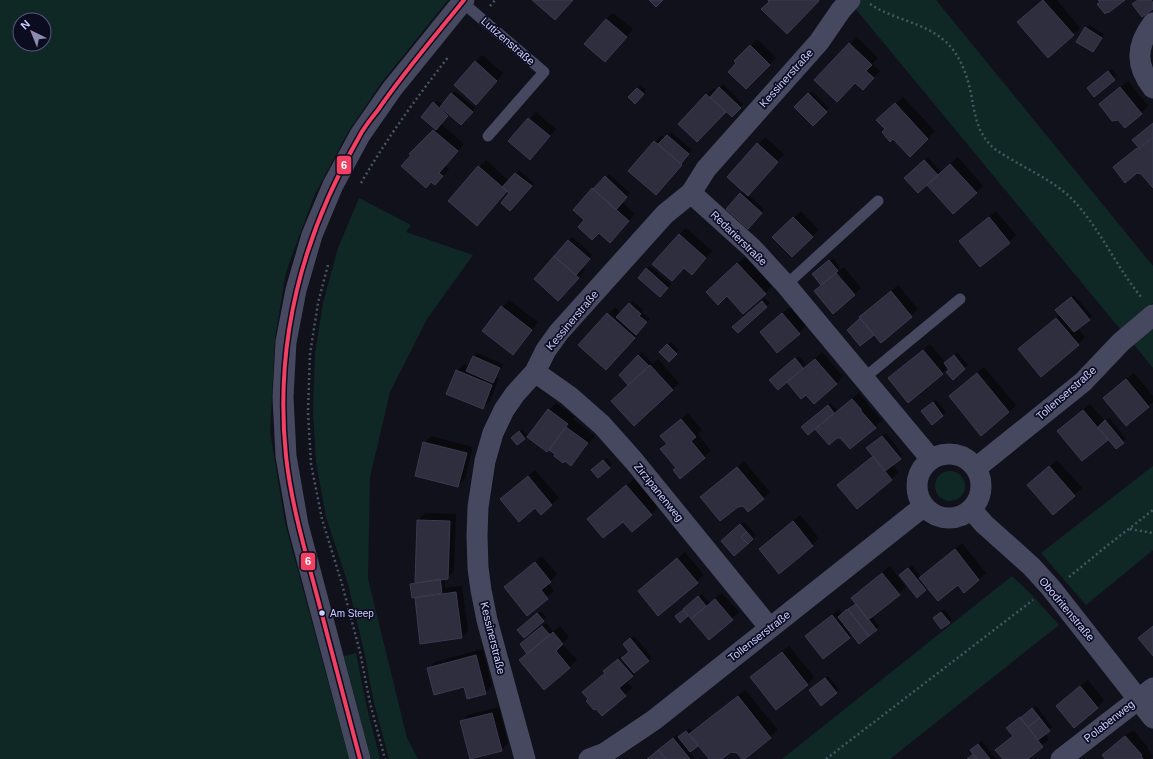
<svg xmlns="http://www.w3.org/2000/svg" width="1153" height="759" font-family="Arial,sans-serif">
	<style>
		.green { fill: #0f2825; fill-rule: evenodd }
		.shadow { fill: #0007; fill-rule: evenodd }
		.building { fill: #2f2e3f; stroke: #3b3a51 }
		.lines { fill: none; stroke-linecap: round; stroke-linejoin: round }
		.path { stroke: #455761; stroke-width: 2.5; stroke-dasharray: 2 3; stroke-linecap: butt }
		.service { stroke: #45485e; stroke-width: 11 }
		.minor { stroke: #45485e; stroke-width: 21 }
		.bus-1-casing { stroke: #0c0c21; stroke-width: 7 }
		.bus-1 { stroke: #f24062; stroke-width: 4 }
		.bus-dot { fill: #cdcfff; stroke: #0c0c21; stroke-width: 1.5 }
		.labels { text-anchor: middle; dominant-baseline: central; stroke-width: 3.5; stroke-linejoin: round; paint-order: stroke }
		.bus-label { font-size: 10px; fill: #cdcfff; stroke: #0c0c21; text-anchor: start }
		.street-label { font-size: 11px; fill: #cdcfff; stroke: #0c0c21 }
		.line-badge { stroke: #0c0c21; stroke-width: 1.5 }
		.badge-label { font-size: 11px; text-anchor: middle; font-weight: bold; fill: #fff }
	</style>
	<rect width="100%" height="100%" fill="#11111c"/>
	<path class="green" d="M0,0H448L382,82L348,132L314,196L286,272L275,338L270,431L285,523L349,759H0ZM20,20H44V44H20Z
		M861,0H936L1153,266V303L1120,329L854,7Z
		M359,198L411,225L406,232L473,255L427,319L390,392L370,477L368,579L407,738L418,759H389L374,703L364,651L348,584L326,517L316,462L313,411L315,354L323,303L338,248Z
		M1153,325V368L1132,342Z
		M1153,466V550L1086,605L1041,553Z
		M935 486a15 15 0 1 1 30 0a15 15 0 1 1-30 0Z
		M1012,576L1032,595L1059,625L890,759H782Z
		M356,653L366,704L380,759H371L344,656Z"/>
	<path class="shadow" d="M1043,0H1057L1080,28L1073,35L1025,15Z
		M613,13L633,29L605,61L606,19Z
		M1089,25L1104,34L1093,51L1086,28Z
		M857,37L878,58L872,64L880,71L863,88L855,81L815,80Z
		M757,39L776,58L746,88L738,63L736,61Z
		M482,55L503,73L483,97L475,62Z
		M1112,69L1117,76L1094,95L1092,85Z
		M1128,81L1148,106L1141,113L1101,104Z
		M723,84L743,104L732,116L726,111L704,134L679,124L714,88L717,90Z
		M641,85L646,90L635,102L630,97Z
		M455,91L475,108L464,120L449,114L441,124L464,144L445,165L449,169L442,177L411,153L436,128L434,103L437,100L443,105Z
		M812,91L829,108L813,124L796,107Z
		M903,97L935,131L910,155L886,129L885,113Z
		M536,112L556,129L537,151L510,141Z
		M1153,124V186L1142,173L1114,167L1121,160L1139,147Z
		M671,132L692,150L686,156L688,158L656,194L655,142L662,135L665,138Z
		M765,137L784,154L748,195L764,209L751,224L740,194L744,191L729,177Z
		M958,157L983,186L953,213L927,184L909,174L928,158L941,172Z
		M486,160L509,181L519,170L534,183L513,207L511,193L507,190L484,218L479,167Z
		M609,174L630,193L622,202L635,214L617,235L586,220L593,189Z
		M801,211L819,230L792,256L774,237Z
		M996,211L1016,235L1009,242L967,235Z
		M686,228L712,251L699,266L679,235Z
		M572,237L592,255L581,267L585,270L565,292L535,279Z
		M745,257L772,286L765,293L727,295L714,285Z
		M833,258L840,267L837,270L838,271L844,267L861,288L854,295L822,285L813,274Z
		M650,266L671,284L660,296L647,269Z
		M898,285L918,309L881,341L874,333L861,345L862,318L868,310Z
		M1074,295L1092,316L1078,328L1085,337L1078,344L1026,342L1060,314V307Z
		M765,298L770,303L738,332L737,324Z
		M509,300L538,322L512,354L483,331Z
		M633,301L643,310L642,312L650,319L613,362L580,345L615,307L621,313Z
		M790,307L806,326L799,333L769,325Z
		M671,342L679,350L669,360L660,352Z
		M930,344L946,363L957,352L968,365L953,378L950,370L948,367L942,374L897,372Z
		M642,352L653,364L658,359L679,383L672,390L629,385L621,375Z
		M822,352L843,377L836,384L794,375L773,377L799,356L806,364L802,368L803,369Z
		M477,353L503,364L497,378H499L490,401L483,408L457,371L464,364L469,366L474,356Z
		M984,367L1016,405L1009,412L950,396Z
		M1134,373L1153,396V402L1126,424L1111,391Z
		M859,393L867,402V404L882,420L875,427L840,437L822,422L806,424L831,403L838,411Z
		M936,400L946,412L932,423L926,408Z
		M556,403L575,417L573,419L595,436L578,458L571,465L550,449L549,410Z
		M1090,404L1105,421L1109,418L1126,439L1123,442L1108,438L1082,460L1058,431Z
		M688,413L702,430L698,434L711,451L704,457L677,467L662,449L668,443L662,436Z
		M522,429L527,435L524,438L516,435Z
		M886,433L903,455L892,464L899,472L857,508L838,485L873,455L871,445Z
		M431,436L473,447L465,479L458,486L424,443Z
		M607,458L612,464L609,467H596Z
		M1057,460L1082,488L1053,514L1035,479Z
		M744,461L770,492L763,499L744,505L708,491Z
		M535,470L559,498L541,514L535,507L508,492Z
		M634,479L658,507L651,514L623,520L595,512Z
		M425,513L456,514L454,571L447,578L444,579L445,588L462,586L468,631L461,638L416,598L418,596L411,584L416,580L418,520ZM439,575H441L443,588H441Z
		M800,515L819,538L812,545L767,543Z
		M744,522L756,535L752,539L726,538Z
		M962,543L986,573L964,591L958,584L928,587L925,590L903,572L912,565L921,577Z
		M685,552L704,575L659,615L639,591Z
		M542,556L557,574L548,583L554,591L528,614L512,581Z
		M890,566L906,587L871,616L879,626L876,630L859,642L853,634L849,637H806L839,609L842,614L857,603L852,598Z
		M722,593L739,612L709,639L688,614L680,621L679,613L702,594L710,603Z
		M944,609L952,619L949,622L934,618Z
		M541,611L546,617L543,621L522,627Z
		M546,623L553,632L560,626L569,637L562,644L577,660L544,689L528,653L524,641Z
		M634,636L652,657L626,681L632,688L602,714L583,692L606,672L604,671L611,664L625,653L627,654L630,652L627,641Z
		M789,646L814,677L807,684L758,670Z
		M483,649L492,686L485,693L464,686L428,669L435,662Z
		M828,676L839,689L836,692L814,687Z
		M1088,680L1104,700L1097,707L1057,706Z
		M745,690L778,730L743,759L738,752L731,751L721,759H710L698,744L690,751L694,757L692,759H646L677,735L679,738L690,728L693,732Z
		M1036,706L1052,727L1045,733L1049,739L1026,759H1004L997,750L1014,735L1008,728L1027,711L1028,712Z
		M499,707L508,743L501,750L461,722L468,715Z
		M1133,730L1148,747L1147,748L1153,756L1150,759H1106L1110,748Z
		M982,741L996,759H967L974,753L975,747Z"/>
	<path class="building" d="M532,0H573L555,20Z
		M649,0H663L656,7Z
		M768,0H818L819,1L787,34L761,9L769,2Z
		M1043,0L1074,35L1048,58L1017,22Z
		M1098,0H1125L1108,13L1107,12L1105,14L1097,4L1100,2Z
		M1138,0H1151L1153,3V9L1142,17L1132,4Z
		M606,19L627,37L605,62L584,44Z
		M1085,27L1102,38L1093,52L1076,42Z
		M849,43L872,65L866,71L874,78L863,90L855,83L837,102L814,80Z
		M750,45L770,65L746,89L728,72L736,63L734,61Z
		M475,61L497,81L476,105L454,85Z
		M1108,71L1115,80L1094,97L1087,88Z
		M719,87L741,108L732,117L710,97Z
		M1120,87L1142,114L1125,128L1118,120L1112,121L1099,104Z
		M637,88L644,94L635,104L628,97Z
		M451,93L473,112L461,125L440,107Z
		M808,93L827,112L813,126L794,107Z
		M706,94L726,112L697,142L678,124Z
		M433,102L448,116L436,130L421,117Z
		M895,103L928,139L910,157L893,139L890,142L882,132L885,129L876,120Z
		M528,118L550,136L530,160L508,141Z
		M1153,123V137L1139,148L1132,140Z
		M433,130L458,151L439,173L443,176L435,185L431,182L426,188L401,166L411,155L409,154Z
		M667,135L689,154L681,164L658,144Z
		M1153,138V188L1141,174L1137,173L1125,183L1113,167L1137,148L1139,149Z
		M654,141L682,165L656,195L628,171Z
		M757,143L778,162L748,196L727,177Z
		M924,160L938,175L918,193L904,178Z
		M950,164L977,193L953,214L927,185Z
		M478,166L507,191L477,226L448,201Z
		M515,173L532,186L510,211L501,203L509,193L502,187Z
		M605,176L627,197L616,210L593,189Z
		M592,188L629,221L610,243L599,233L592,240L578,227L584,220L573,210Z
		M740,193L762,213L748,229L726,209Z
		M793,217L813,237L792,257L772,237Z
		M989,217L1010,243L980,267L959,241Z
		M679,234L706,258L692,275L684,268L672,281L652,264Z
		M568,240L590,259L576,275L554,256Z
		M554,256L579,278L558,301L534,279Z
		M829,260L838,271L821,285L812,274Z
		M737,263L766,294L743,314L727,296L718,305L706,292Z
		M646,268L668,288L660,297L638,278Z
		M836,273L855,295L833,314L814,291Z
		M891,291L912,317L881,343L859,317Z
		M1071,297L1090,320L1074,332L1055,310Z
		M762,301L767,307L738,333L732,327Z
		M629,303L641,314L639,316L647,322L636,335L616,317Z
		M501,306L532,330L513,355L482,331Z
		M607,313L635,338L606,370L578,345Z
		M782,313L800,334L777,353L760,332Z
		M860,318L874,335L860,346L847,330Z
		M1056,318L1079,345L1041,377L1018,349Z
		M667,344L677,354L669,362L659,352Z
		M923,350L943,374L908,403L888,378Z
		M638,355L649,366L628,385L619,375Z
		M954,355L965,369L953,380L946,372L949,370L944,363Z
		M473,356L500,368L493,383L466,371Z
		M795,358L803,368L778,390L769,380Z
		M815,359L837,384L814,404L806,395L801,399L787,382Z
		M650,365L673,390L634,426L611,401Z
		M456,370L492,385L483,409L446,394Z
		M977,373L1009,412L981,436L949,396Z
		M1126,379L1149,407L1126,426L1103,398Z
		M852,399L861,409V411L876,428L850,449L840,438H837L829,445L815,429Z
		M933,402L943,416L932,425L921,411Z
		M828,405L834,413L808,435L801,427Z
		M548,409L568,424L547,452L527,437Z
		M1083,410L1108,440L1082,461L1057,431Z
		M681,419L696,437L691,441L705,458L680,479L673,470L676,468L660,449L667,444L660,436Z
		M1105,420L1124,443L1116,449L1098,427Z
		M566,427L588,443L571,466L565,461L563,463L554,456L555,454L549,450Z
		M519,431L525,439L517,445L511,438Z
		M882,436L901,459L885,471L866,448Z
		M423,442L467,453L458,487L415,476Z
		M873,456L892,480L857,509L837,485Z
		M603,460L610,468L598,478L591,470Z
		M1049,466L1075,496L1053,515L1027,485Z
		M737,467L764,499L748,512L743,506L738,507L720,521L700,497Z
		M528,476L552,505L541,515L535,508L519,522L500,499Z
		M626,485L652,515L632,532L623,522L603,538L587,519Z
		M417,520L450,521L448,579L415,583Z
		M793,521L813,546L779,574L759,549Z
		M740,524L747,532L741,537L748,544L734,556L721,541Z
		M747,532L753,539L748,544L741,537Z
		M955,549L979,580L964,593L958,585L938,601L919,578Z
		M677,558L698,583L658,616L638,591Z
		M535,562L551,582L541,590L548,599L527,616L504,587Z
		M908,568L926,590L917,598L899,575Z
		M882,573L900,595L868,620L851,598Z
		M440,579L442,593L412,598L410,584Z
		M456,592L462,638L420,644L415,598Z
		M698,596L706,606L691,619L683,609Z
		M715,599L733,620L709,640L691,619Z
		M856,604L877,630L869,636L848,609Z
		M847,609L869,636L859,644L838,617Z
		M683,610L688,616L680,623L675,616Z
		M941,612L950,623L941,629L933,618Z
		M537,613L544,621L524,638L517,630Z
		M832,615L850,638L823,659L805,636Z
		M542,626L550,635L527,654L520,644Z
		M1153,626V656L1138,638Z
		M553,632L563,644L556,651L570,668L544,690L519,660Z
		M630,638L649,661L634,673L621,658L629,652L623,644Z
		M782,652L808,685L776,710L750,677Z
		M476,655L486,694L467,699L464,687L434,695L427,668Z
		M618,659L633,676L619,688L626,696L602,716L596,709L594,710L586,701L588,699L582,692L605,673L603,671Z
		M825,678L837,693L821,706L809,690Z
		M1080,686L1098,708L1074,728L1056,706Z
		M738,696L771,738L745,759H742L737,753L731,752L722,759H709L689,734Z
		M1032,708L1040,718L1028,727L1020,718Z
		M492,713L502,751L470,759L460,721Z
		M1020,717L1043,747L1028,759H1003L995,750L1013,736L1006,728Z
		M1040,718L1050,731L1038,740L1028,727Z
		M686,731L698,746L690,752L678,737Z
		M1125,736L1142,755L1141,756L1143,759H1105L1102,755Z
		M673,738L690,759H666L658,750Z
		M978,744L990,759H977L973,754L970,750Z
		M658,750L666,759H647Z
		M973,754L977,759H967Z"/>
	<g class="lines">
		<path class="path" d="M870,4C894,20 924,22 946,42C959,54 966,72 970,89C974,107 975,126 987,141C994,150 1004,155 1014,161C1033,172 1056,183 1072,199C1100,228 1116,267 1142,298
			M490,6L495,0
			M361,183C387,138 417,97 449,56
			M328,265L318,303L310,354L308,412L311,464L322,519L342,584L360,652L370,703L385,759
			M1130,529L1153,533
			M1069,577L1103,549L1153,510
			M826,759L1033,600"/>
		<path class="service" d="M462,2L544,72L488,136
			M786,285L878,201
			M863,379L960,299"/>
		<path class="minor" d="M1153,23C1136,46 1135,65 1153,88
			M691,193L752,248L786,285L931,459
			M535,372L569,396L602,425L634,461L769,627
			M917 486a32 32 0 1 1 64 0a32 32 0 1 1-64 0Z
			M976,468L1083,382L1121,342L1153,315
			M971,509L984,524L1031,566L1051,588L1153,718
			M360,759L298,525L286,456L283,397L286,342L296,290L312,235L333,185L360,135L392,89L464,0
			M525,759L487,620L481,590L478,568L477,536L478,507L485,461L493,433L504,410L515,394L535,372L546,350L559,332L665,214L691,193L706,169L819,42L841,10L850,0
			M589,759L605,753L654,720L924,506
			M1061,759L1153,688"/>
		<g class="bus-1-casing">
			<path id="bus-1" d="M360,759C345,703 331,648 316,592C304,547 291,502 286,456C274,341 302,236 359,137C364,127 371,119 378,110C404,72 435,36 464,0"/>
		</g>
		<use href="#bus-1" class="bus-1"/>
	</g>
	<circle class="bus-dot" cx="322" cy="613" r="3.5"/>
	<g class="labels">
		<g class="bus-label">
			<text x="330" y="613">Am Steep</text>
		</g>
		<g class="street-label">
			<text transform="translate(508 41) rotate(41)">Lutizenstraße</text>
			<text transform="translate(786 78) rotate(-48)">Kessinerstraße</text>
			<text transform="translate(739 238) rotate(44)">Redarierstraße</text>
			<text transform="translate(572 320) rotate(-50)">Kessinerstraße</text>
			<text transform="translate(1066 393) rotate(-41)">Tollenserstraße</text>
			<text transform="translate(659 492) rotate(51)">Zirzipanenweg</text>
			<text transform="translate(1067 609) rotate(50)">Obodritenstraße</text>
			<text transform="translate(759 636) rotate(-38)">Tollenserstraße</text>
			<text transform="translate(493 638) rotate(76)">Kessinerstraße</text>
			<text transform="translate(1109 721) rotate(-38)">Polabenweg</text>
		</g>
	</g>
	<g class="line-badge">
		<rect x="336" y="155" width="16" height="20" rx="4" fill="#f24062"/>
		<rect x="300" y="552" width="16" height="19" rx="4" fill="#f24062"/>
	</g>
	<g class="badge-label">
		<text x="344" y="169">6</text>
		<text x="308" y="565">6</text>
	</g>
	<g transform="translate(32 32) rotate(317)"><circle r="19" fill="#0c0c21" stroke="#595a7a"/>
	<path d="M0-3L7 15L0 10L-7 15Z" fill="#8b8cb0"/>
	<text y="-6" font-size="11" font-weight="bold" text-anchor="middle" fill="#cdcfff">N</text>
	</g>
</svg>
